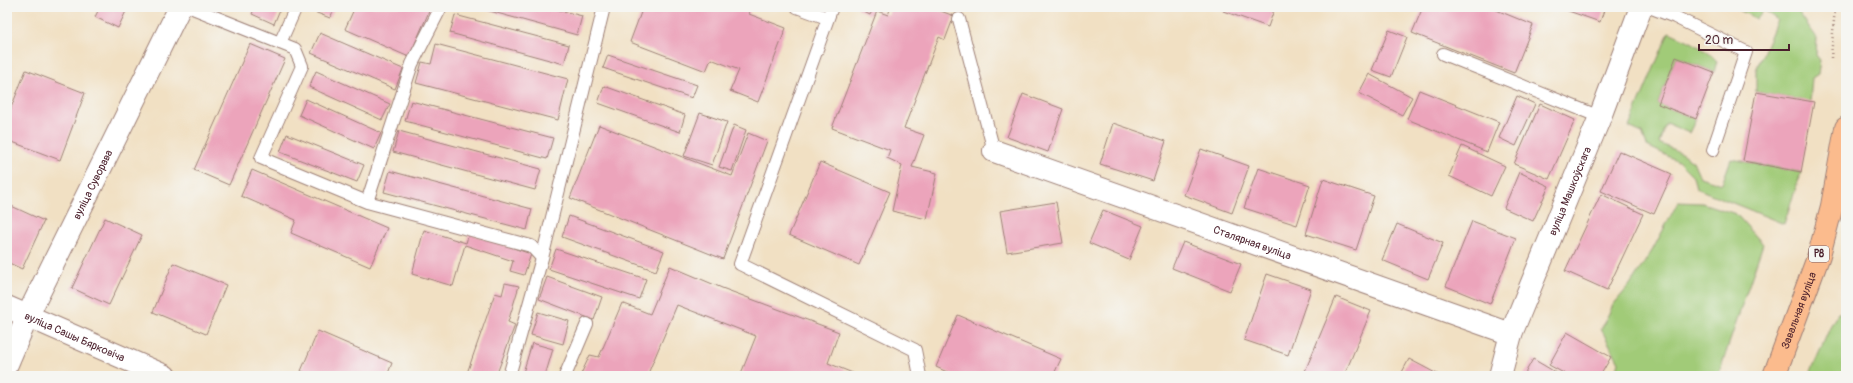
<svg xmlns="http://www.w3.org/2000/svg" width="1853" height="383" font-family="Pangolin,sans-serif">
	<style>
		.green { fill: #a1cb78; stroke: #767552 }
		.building { fill: #eca4bb }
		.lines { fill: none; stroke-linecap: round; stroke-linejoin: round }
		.service-casing { stroke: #9e8077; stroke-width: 14 }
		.minor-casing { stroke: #9e8077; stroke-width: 24 }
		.primary-casing { stroke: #9e8077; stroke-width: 24 }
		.path { stroke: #9e8077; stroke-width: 2.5; stroke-dasharray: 1 3; stroke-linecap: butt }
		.service { stroke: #fff; stroke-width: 12 }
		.minor { stroke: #fff; stroke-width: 22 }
		.primary { stroke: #fbbb8d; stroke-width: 22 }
		.labels { text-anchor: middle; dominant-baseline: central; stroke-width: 3.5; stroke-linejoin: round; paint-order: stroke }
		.shield { fill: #f6f6f2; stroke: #7e6067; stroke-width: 1 }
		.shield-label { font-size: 10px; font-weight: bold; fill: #4a1f2b }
		.street-label { font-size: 11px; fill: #4a1f2b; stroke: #f6f6f2 }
	</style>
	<rect width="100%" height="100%" fill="#f6f6f2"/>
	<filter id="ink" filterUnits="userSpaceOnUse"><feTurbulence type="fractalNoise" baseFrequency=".025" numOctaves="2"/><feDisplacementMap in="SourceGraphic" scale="8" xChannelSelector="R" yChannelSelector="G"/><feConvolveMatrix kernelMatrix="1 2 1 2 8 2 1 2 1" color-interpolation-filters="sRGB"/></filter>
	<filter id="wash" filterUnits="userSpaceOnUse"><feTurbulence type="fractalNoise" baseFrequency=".012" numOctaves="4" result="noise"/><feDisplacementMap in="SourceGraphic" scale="16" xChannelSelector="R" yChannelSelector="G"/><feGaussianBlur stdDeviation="0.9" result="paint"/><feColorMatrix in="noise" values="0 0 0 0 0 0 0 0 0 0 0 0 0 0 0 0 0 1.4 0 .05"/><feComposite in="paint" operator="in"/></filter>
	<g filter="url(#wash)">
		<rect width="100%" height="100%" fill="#f1e0c3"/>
		<path class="green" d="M1733,7H1795L1817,38L1816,55L1820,60L1818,74L1812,78L1810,102L1756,92V70L1777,20L1764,10L1757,19Z
			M1669,32C1687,40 1703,46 1717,61L1714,72L1676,57L1658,104L1696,119L1689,133L1666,123L1659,143L1681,153L1693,161L1700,177L1722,184L1731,159L1801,172L1784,224L1696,188L1693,176L1678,161L1647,146L1642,133L1629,127Z
			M1678,202L1702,203L1736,214L1763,244L1718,376H1615L1619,362L1601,329L1613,305L1629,286L1652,251Z
			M1844,312L1846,316V376H1809L1832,323L1838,313Z"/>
		<g id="blocks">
			<path class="building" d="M100,7H128L118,28L95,17Z
				M255,7H281L274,24L252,14Z
				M301,7H335L330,18Z
				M355,7H431L409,57L345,29Z
				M475,7H548L582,16L577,35Z
				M643,7H751L749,14L786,28L758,102L730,91L739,70L711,59L706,71L630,42Z
				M858,7H874L870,15L858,9Z
				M891,7H930L954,16L945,40L939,37L904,128L924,135L912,167L937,173L927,219L892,211L902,165L887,158L890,150L832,128L877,11L888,15Z
				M1224,7H1275L1268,27L1223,11Z
				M1423,7H1489L1533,25L1514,73L1412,33Z
				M1557,7H1605L1600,22Z
				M455,15L569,45L564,64L450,33Z
				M1389,30L1407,37L1391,77L1372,70Z
				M320,33L403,69L395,89L311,53Z
				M250,44L285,59L229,185L194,170Z
				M436,44L568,79L558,120L416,83L422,62L431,64Z
				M608,55L697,85L692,98L603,68Z
				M1676,57L1714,72L1696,119L1658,104Z
				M26,70L85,93L60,160L7,140V118Z
				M316,71L390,104L382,120L309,87Z
				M1369,74L1412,97L1402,115L1359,93Z
				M604,86L685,115L680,132L598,103Z
				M1419,90L1499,122L1487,152L1407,119Z
				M1756,92L1814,102L1801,172L1743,161Z
				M1023,94L1063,109L1048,152L1007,137Z
				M1517,96L1535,104L1516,146L1499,138Z
				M306,99L381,133L374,149L299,115Z
				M411,101L553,138L547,159L405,121Z
				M1540,104L1575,120L1549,179L1514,164Z
				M700,113L727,122L712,165L684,156Z
				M1113,123L1166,141L1153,181L1100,164Z
				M599,125L732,176L748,133L767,141L723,259L570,198Z
				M734,125L746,130L732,171L719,167Z
				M399,131L541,169L535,190L393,152Z
				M287,134L364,165L357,182L280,152Z
				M1462,146L1505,166L1491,196L1449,176Z
				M1201,149L1249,166L1232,213L1184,195Z
				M1619,151L1672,174L1654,214L1601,191Z
				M820,162L890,192L859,265L789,235Z
				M1258,168L1310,185L1297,225L1244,208Z
				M252,170L387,228L370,267L291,233L296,220L241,196Z
				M390,171L532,209L527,230L384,192Z
				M1519,172L1549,186L1533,221L1504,208Z
				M1323,179L1374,196L1356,250L1306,234Z
				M1601,194L1643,214L1607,290L1565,271Z
				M1056,202L1063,243L1007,252L1000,211Z
				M7,204L44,221L22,269L7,262Z
				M1103,210L1143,226L1129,260L1089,243Z
				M569,216L664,251L656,271L562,237Z
				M105,218L142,235L109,305L72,288Z
				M1472,221L1516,238L1490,304L1446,286Z
				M1397,224L1443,243L1428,279L1382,260Z
				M424,230L466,243L469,233L531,254L524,275L510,271L513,261L465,245L453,286L412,274Z
				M1183,242L1241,264L1230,291L1172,268Z
				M556,249L646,279L639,299L549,269Z
				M173,263L226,285L206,334L153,312Z
				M670,266L722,288L839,332L828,363L860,376H740L756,336L677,305L647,376H580L590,355L599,357L622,303L650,314Z
				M1267,274L1311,289L1288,355L1244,340Z
				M547,277L602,297L594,320L539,299Z
				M505,283L519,286L508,322L515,325L496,376H466L495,293L502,295Z
				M1336,297L1371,311L1344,376H1303Z
				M538,312L569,321L563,344L531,335Z
				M958,315L1061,359L1053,376H956L936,367Z
				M318,331L392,363L387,376H313L301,371Z
				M1567,332L1611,357L1600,376H1569L1549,365Z
				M532,343L553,349L545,376H522Z
				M1409,359L1441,376H1400Z
				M1533,359L1562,376H1526L1524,375Z"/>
		</g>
	</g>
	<g filter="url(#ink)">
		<use href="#blocks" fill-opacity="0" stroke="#9e8077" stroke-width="1"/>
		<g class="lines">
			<g class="service-casing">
				<path id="service" d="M190,7L295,49L302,66L261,158L367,202L531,246L542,258L509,376
					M797,7L827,18
					M832,7L740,264L915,350L920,376
					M1649,7L1675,17L1746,52L1713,150
					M959,19L994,151
					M280,43L296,7
					M1443,54L1600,117
					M367,202L412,64L441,7
					M542,258L604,7
					M565,376L587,324"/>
			</g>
			<g class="minor-casing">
				<g id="minor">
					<path id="s1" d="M994,151L1511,334"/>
					<path id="s2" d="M7,307L165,376"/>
					<path id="s3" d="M7,364L27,317L180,7"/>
					<path id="s4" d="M1500,376L1511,334L1600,117L1641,7"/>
				</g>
			</g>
			<g class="primary-casing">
				<g id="primary">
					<path id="s5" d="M1774,376L1819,255L1832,206L1846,128"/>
				</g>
			</g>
			<path class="path" d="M1831,58L1835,7"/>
			<use href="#service" class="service"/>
			<use href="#minor" class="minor"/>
			<use href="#primary" class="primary"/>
		</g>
	</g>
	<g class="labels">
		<rect class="shield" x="1809" y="246" width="20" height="16" rx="3"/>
		<g class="shield-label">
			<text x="1819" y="254">Р8</text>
		</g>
		<g class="street-label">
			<text stroke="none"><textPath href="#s3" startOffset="199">вуліца Суворава</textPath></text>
			<text stroke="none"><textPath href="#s4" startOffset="198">вуліца Машкоўскага</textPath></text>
			<text stroke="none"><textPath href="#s1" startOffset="274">Сталярная вуліца</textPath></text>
			<text stroke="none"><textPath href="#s5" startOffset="70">Завальная вуліца</textPath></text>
			<text stroke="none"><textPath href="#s2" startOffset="74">вуліца Сашы Бярковіча</textPath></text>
		</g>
	</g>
	<rect width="1853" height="383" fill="none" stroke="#f6f6f2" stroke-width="24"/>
	<path d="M1699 44v6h90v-6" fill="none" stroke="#4a1f2b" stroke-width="2"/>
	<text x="1705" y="44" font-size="12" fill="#4a1f2b" stroke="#f6f6f2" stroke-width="3" paint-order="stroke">20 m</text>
</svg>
